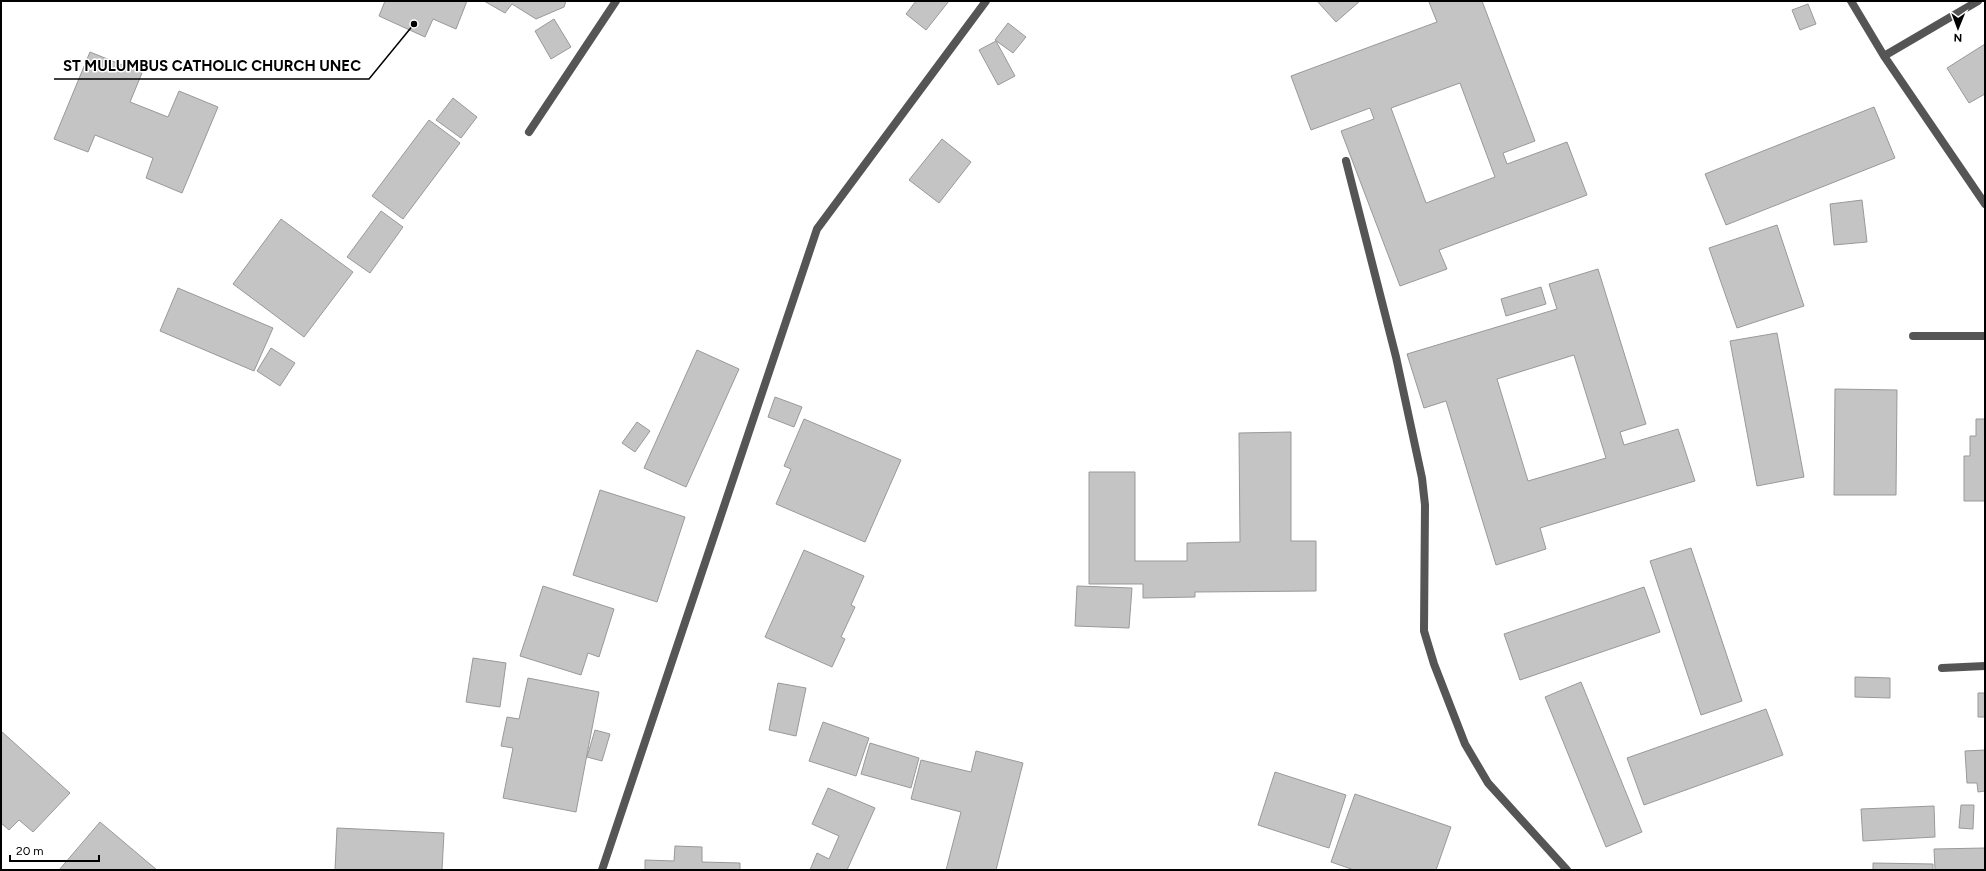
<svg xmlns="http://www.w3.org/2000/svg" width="1986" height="871" font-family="Figtree,sans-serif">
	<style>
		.building { fill: #c4c4c4; stroke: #999; fill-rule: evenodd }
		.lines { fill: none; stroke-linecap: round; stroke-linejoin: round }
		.service { stroke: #555; stroke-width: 8 }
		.minor { stroke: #555; stroke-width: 8 }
		.leader { fill: none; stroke: #000; stroke-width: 1.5 }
		.callout-dot { fill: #000; stroke: #fff; stroke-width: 1.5 }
		.callout-label { font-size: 15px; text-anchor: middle; font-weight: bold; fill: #000; stroke: #fff; stroke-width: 3; stroke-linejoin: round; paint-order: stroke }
	</style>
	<rect width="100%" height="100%" fill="#fff"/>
	<path class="building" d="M385,1H467L456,29L433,19L425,37L379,16Z
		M484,1H566L564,7L536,19L512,4L505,13Z
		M916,1H949L926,30L906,14Z
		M1317,1H1360L1336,22Z
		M1431,1H1482L1535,141L1503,153L1507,164L1567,142L1587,195L1439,250L1447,269L1400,286L1341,131L1374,119L1370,108L1311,130L1291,76L1437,22L1429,2ZM1460,83L1495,177L1426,203L1391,108Z
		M1808,4L1816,24L1800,30L1792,10Z
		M554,19L571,47L551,59L535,31Z
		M1008,23L1026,37L1013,53L995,40Z
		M996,41L1015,76L998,85L979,50Z
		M1985,44V94L1969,103L1947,68Z
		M90,52L142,73L130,102L168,117L179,91L218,107L182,193L146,178L153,158L95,135L88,152L54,139Z
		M453,98L477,117L461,138L436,120Z
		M1874,107L1895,158L1726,225L1705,174Z
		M429,120L460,143L403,219L372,196Z
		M942,139L971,162L939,203L909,180Z
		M1862,200L1867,242L1834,245L1830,204Z
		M381,211L403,227L370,273L347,257Z
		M281,219L353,272L304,337L233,284Z
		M1777,225L1804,306L1737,328L1709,248Z
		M1598,269L1646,424L1620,432L1624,445L1678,429L1695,481L1540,528L1546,549L1496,565L1446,401L1424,408L1407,354L1557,309L1549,284ZM1574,355L1606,458L1528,481L1497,379Z
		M1541,287L1546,304L1506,316L1501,299Z
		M178,288L273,328L254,371L160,331Z
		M1777,333L1804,477L1757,486L1730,341Z
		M271,348L295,363L280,386L257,371Z
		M697,350L739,369L686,487L644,468Z
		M1835,389L1897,390L1896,495H1834Z
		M775,397L802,407L794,427L768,417Z
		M804,419L901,460L865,542L776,504L791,469L784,466Z
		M1976,419H1985V501H1964V456H1970V436H1976Z
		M637,422L650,431L635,452L622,443Z
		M1291,432V541H1316V591L1195,592V597L1143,598V584H1089V472H1135V561H1187V543L1240,542L1239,433Z
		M600,490L685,517L657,602L573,575Z
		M1691,548L1742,701L1701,715L1650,561Z
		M804,550L864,576L851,605L855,607L841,637L845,639L832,667L765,637Z
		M543,586L614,609L599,657L588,653L581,675L520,656Z
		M1077,586L1132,588L1129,628L1075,626Z
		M1644,587L1660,632L1520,680L1504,634Z
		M473,658L506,663L500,707L466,702Z
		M1855,677L1890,678V698L1855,697Z
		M528,678L599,692L576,812L503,798L513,748L501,746L507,717L519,719Z
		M1581,682L1642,832L1606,847L1545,697Z
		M778,683L806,688L796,736L769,730Z
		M1978,693H1985V717H1978Z
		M1766,709L1783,755L1644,805L1627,758Z
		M823,722L869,738L856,776L809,761Z
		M595,730L610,734L602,761L587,757Z
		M1,731L70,793L33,832L19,820L9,830L1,823Z
		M870,743L919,758L911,788L861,774Z
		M1985,750V791L1978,792L1977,783H1967L1965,751Z
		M976,751L1023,763L996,870H946L961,812L911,799L921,760L971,772Z
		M1275,772L1346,795L1329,848L1258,825Z
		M828,788L875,808L847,870H810L817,853L829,859L839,836L812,824Z
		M1355,794L1451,827L1436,870H1354L1331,862Z
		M1961,805H1974L1973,829L1959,828Z
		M1934,806L1935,837L1863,841L1861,809Z
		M100,822L157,870H59Z
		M337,828L444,833L442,870H335Z
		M675,846L702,847V862L740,863V870H645V860L674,861Z
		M1985,848V870H1935L1934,849Z
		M1873,863L1933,864V870H1873Z"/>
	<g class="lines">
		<path class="service" d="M529,132L616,1"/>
		<path class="minor" d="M1851,1L1884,56L1985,204
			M1884,56L1978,1
			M1346,161L1396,357L1422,478L1425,505L1424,631L1434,664L1465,744L1488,783L1567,870
			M1913,336H1985
			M1942,668L1985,666
			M602,870L817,229L986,1"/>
	</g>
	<path class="leader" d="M414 24L369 79H54"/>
	<circle class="callout-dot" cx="414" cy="24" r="4"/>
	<g class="callout-label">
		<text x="212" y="71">ST MULUMBUS CATHOLIC CHURCH UNEC</text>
	</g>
	<rect width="1986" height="871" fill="none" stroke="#000000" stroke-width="4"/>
	<g transform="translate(1958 28) rotate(181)" stroke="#ffffff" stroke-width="3" paint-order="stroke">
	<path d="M0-3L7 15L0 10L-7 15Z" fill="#000000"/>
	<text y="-6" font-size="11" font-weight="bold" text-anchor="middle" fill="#000000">N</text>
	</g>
	<path d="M10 855v6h89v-6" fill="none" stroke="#000000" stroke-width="2"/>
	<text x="16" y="855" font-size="12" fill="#000000" stroke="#ffffff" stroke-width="3" paint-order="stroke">20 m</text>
</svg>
